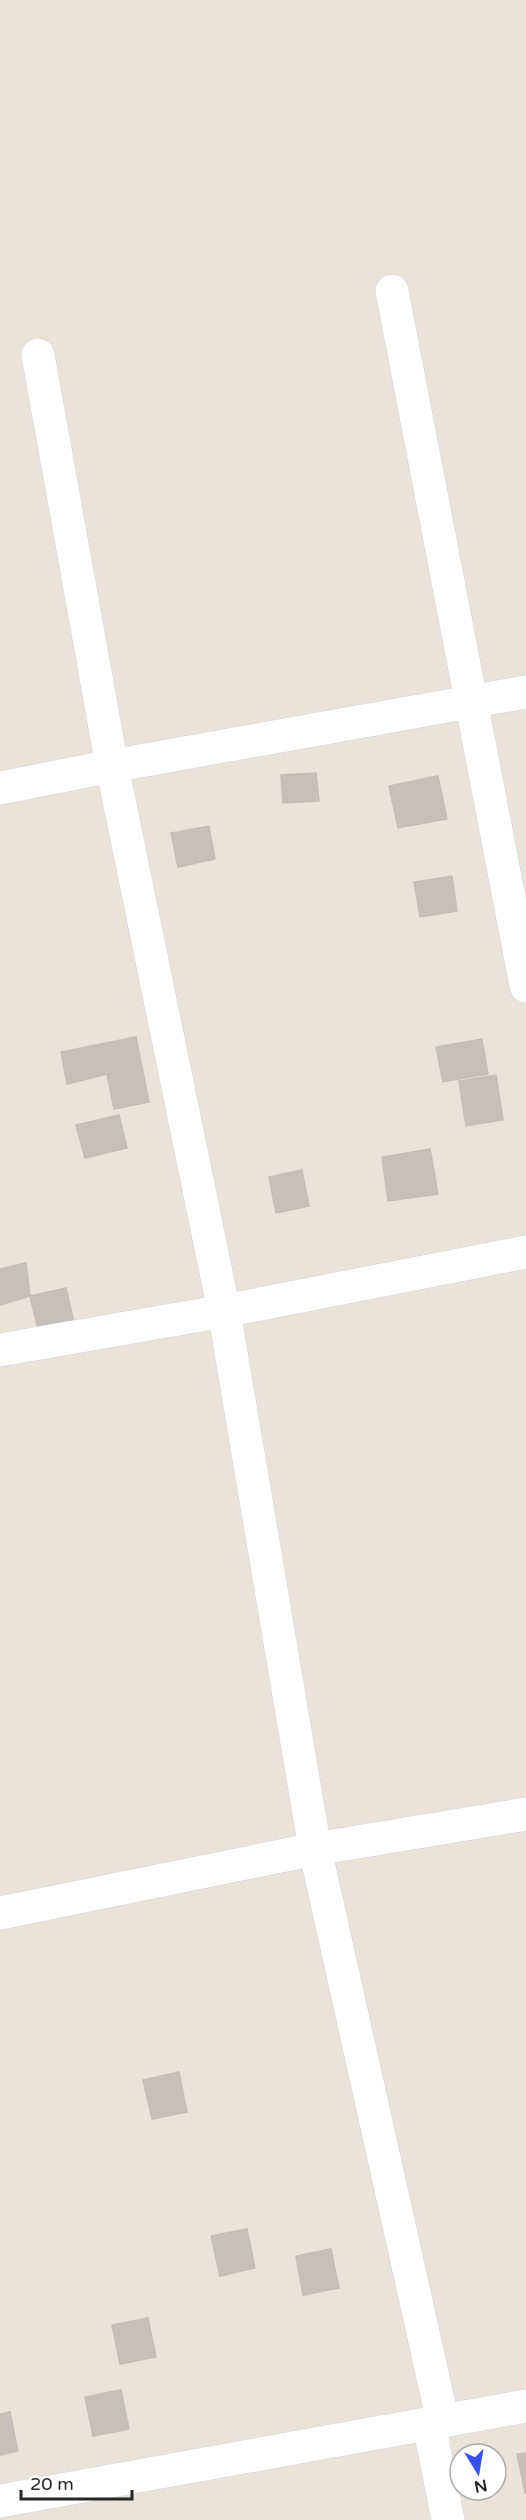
<svg xmlns="http://www.w3.org/2000/svg" width="526" height="2520" font-family="'Varela Round',sans-serif">
	<style>
		.building { fill: #c5c0b8; stroke: #c4bfb2; stroke-width: 1.5 }
		.lines { fill: none; stroke-linecap: round; stroke-linejoin: round }
		.minor-casing { stroke: #cdd0e0; stroke-width: 34 }
		.minor { stroke: #fff; stroke-width: 33 }
	</style>
	<rect width="100%" height="100%" fill="#eae3d8"/>
	<path class="building" d="M316,773L319,801L283,803L281,775Z
		M438,776L447,819L398,828L389,786Z
		M209,826L215,859L178,867L171,833Z
		M452,876L457,911L420,917L414,882Z
		M136,1037L149,1102L114,1109L107,1074L67,1084L61,1052Z
		M482,1039L488,1074L443,1082L436,1047Z
		M496,1075L503,1120L466,1126L459,1081Z
		M119,1115L127,1148L85,1158L76,1125Z
		M430,1149L438,1194L388,1201L382,1157Z
		M302,1170L309,1206L276,1213L269,1177Z
		M26,1263L30,1296L0,1305V1269Z
		M66,1288L74,1322L38,1329L30,1296Z
		M179,2072L187,2112L152,2119L143,2080Z
		M247,2229L255,2268L220,2276L211,2236Z
		M331,2249L339,2288L303,2295L296,2256Z
		M148,2318L156,2357L120,2364L112,2325Z
		M121,2390L129,2429L93,2436L85,2397Z
		M10,2412L18,2451L0,2455V2414Z
		M526,2453V2493H525L517,2454Z"/>
	<g class="lines">
		<g class="minor-casing">
			<path id="minor" d="M392,291L526,986
				M38,355L112,766L224,1311L315,1849L443,2422
				M0,788L112,766L526,692
				M0,1350L224,1311L526,1252
				M0,1913L315,1849L526,1814
				M429,2424L448,2520
				M0,2501L526,2406"/>
		</g>
		<use href="#minor" class="minor"/>
	</g>
	<g transform="translate(478 2472) rotate(169)"><circle r="28" fill="#ffffff" stroke="#a9a9a9" stroke-width="1.5"/>
	<path d="M0-4.5L10 22L0 15L-10 22Z" fill="#364ff8"/>
	<text y="-9" font-size="16" font-weight="bold" text-anchor="middle" fill="#272727">N</text>
	</g>
	<path d="M21 2490v9h111v-9" fill="none" stroke="#272727" stroke-width="3"/>
	<text x="30" y="2490" font-size="18" fill="#272727" stroke="#ffffff" stroke-width="4.5" paint-order="stroke">20 m</text>
</svg>
